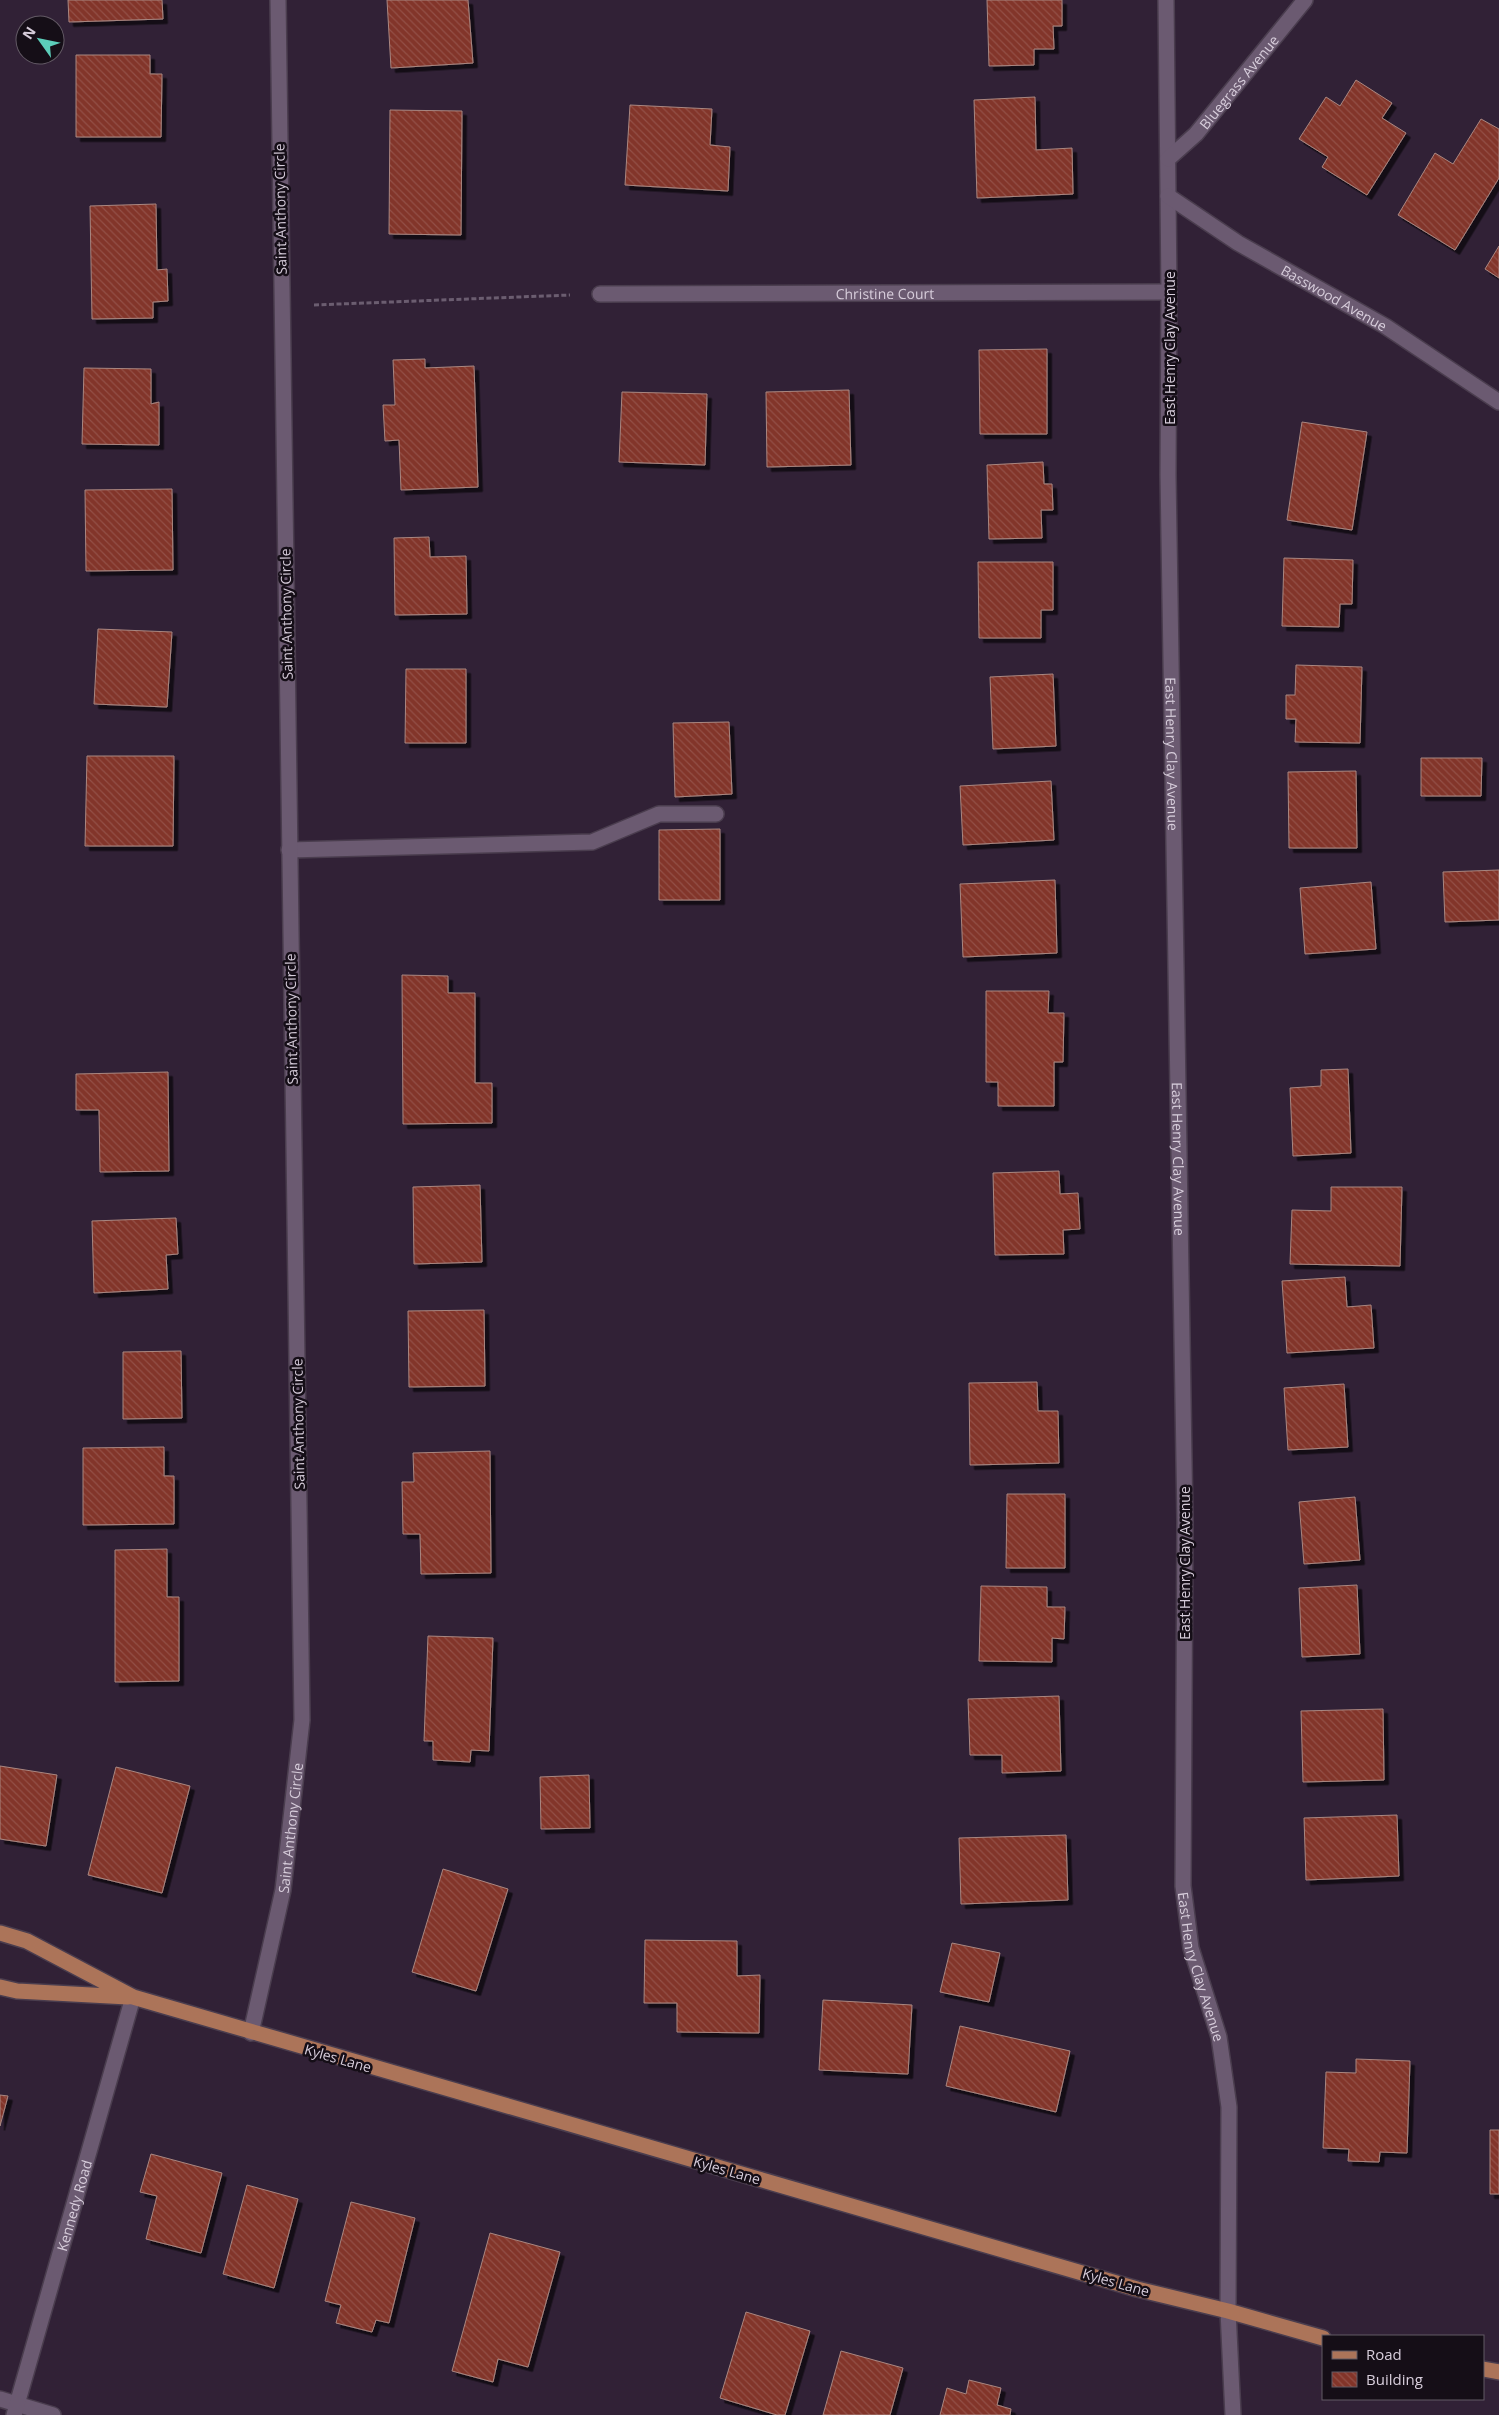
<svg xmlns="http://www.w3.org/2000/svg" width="1499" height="2415" font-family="'Open Sans',sans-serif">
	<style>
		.building { fill: url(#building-back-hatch); stroke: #a98781; filter: url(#shadow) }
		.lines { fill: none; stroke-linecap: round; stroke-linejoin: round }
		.minor-casing { stroke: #4a3d4e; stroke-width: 18 }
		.major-casing { stroke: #4a3d4e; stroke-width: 18 }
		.path { stroke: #6b5d70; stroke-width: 3; stroke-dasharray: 5 2.5; stroke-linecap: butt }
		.minor { stroke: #6b5a71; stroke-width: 15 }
		.major { stroke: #ac7459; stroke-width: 15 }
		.labels { text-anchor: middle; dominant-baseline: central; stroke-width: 5; stroke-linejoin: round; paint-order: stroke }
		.street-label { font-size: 14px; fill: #d7cddb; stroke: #150e17 }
	</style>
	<defs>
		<pattern id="building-back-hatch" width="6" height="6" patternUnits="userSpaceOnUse" patternTransform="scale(1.25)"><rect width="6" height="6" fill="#823429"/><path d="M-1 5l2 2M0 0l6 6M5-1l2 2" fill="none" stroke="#935047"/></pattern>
		<filter id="shadow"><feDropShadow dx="4.5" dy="4.5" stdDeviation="0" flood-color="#0009"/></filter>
	</defs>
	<rect width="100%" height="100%" fill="#312136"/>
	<path class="building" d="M68,0H162L163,19L69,22Z
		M387,0H468L473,63L391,68Z
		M987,0H1062V26H1053L1054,49H1034V65L989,66Z
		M76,55H150V74H162L161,137H76Z
		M1356,80L1392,103L1382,118L1406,133L1367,195L1322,167L1328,157L1299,139L1326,97L1340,106Z
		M1035,97L1036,150L1072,148L1073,194L977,198L974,100Z
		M630,105L712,109L710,145L730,147L728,191L625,185Z
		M390,110L462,111L461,235L389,234Z
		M1481,119L1499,129V178L1455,250L1398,215L1435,153L1453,164Z
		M156,204L157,270L167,269L168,301L153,302V318L92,319L90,206Z
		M1499,246V278L1485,269Z
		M1047,349V434H980L979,350Z
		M425,359V368L474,366L478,487L401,490L399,440L385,441L383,405H395L393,360Z
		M84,368L151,369V404L159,402V445L82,444Z
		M849,390L851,465L767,467L766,392Z
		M622,392L707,394L705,465L619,462Z
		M1302,422L1367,432L1352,530L1287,520Z
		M1043,462L1044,484H1052L1053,510H1041L1042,538L989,539L987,465Z
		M172,489L173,570L86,571L85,490Z
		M429,537L430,557L466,556L467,614L395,615L394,538Z
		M1284,558L1353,560L1352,604H1340L1339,627L1282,626Z
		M978,562H1053V610H1041V638H979Z
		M98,629L172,632L167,707L94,704Z
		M1296,665L1362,667L1360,743L1295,742L1296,719H1286V695H1295Z
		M406,669H466V743H405Z
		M1053,674L1056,746L993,749L990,677Z
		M729,722L732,794L675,797L673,723Z
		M87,756H174L173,846H85Z
		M1421,758H1482L1481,796H1421Z
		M1356,771L1357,848H1289L1288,772Z
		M1051,781L1054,840L963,845L960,786Z
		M720,829V900H659V830Z
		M1499,870V920L1445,922L1443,872Z
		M1055,880L1057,953L963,957L960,884Z
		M1371,882L1376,949L1305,954L1300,888Z
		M402,975L448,976V993H475V1083H492V1123L403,1124Z
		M986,991H1049L1048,1013H1064L1063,1062H1054V1106H998V1082H986Z
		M1348,1069L1351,1153L1293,1156L1290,1088L1321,1086V1070Z
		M168,1072L169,1171L100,1172L99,1110H76V1074Z
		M1059,1171L1060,1194L1078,1193L1080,1229L1063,1230L1064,1254L995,1255L993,1173Z
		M480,1185L482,1262L414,1264L413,1187Z
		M1331,1187H1402L1400,1266L1290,1264L1292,1210L1331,1211Z
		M176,1218L178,1254L166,1255L168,1289L94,1293L92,1221Z
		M1345,1277L1347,1307L1371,1305L1374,1348L1287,1353L1282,1281Z
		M484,1310L485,1386L409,1387L408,1311Z
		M181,1351L182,1418L123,1419V1352Z
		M1037,1382L1038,1411H1058L1059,1463L970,1465L969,1383Z
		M1344,1384L1348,1447L1288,1450L1284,1388Z
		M164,1447V1476H174V1524L83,1525V1448Z
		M490,1451L491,1573L421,1574L420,1534H403L402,1482H414L413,1453Z
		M1007,1494H1065V1568H1006Z
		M1355,1497L1360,1560L1304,1564L1299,1502Z
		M167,1549V1597H179V1681L115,1682V1550Z
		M1357,1585L1360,1654L1302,1657L1299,1588Z
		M981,1586L1047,1587V1607H1065L1064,1639L1052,1638V1662L979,1661Z
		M428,1636L493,1638L489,1751L471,1750L470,1762L433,1760V1741H424Z
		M1059,1696L1061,1771L1002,1773V1755H970L968,1699Z
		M1383,1709L1384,1780L1303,1782L1301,1711Z
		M0,1766L57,1775L46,1846L0,1839Z
		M116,1767L190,1786L162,1893L88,1875Z
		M589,1775L590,1828L541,1829L540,1777Z
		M1397,1815L1399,1876L1306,1880L1304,1818Z
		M1066,1835L1068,1900L961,1904L959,1838Z
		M443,1869L508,1889L476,1991L412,1972Z
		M645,1940L737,1941V1976L760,1975L759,2033L677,2032V2003H644Z
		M952,1943L1000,1953L989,2002L940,1992Z
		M823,2000L912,2005L908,2074L819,2070Z
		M960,2026L1070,2051L1056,2112L946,2086Z
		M1356,2059L1410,2061L1407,2153L1380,2152L1379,2162L1348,2161L1349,2149L1323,2148L1326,2072L1356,2073Z
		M0,2095L8,2096L0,2126Z
		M1490,2130H1499V2194H1490Z
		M151,2154L222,2173L201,2253L146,2239L157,2196L140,2192Z
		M247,2185L298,2199L274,2288L223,2274Z
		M351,2202L415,2218L389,2323L376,2320L372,2332L336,2323L341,2305L325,2301Z
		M490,2233L560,2252L528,2367L498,2359L493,2382L452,2371Z
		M746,2312L810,2331L785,2415H777L720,2398Z
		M841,2351L903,2368L890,2415H823Z
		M969,2380L1001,2388L997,2405L1011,2409L1010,2415H940L947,2388L966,2394Z"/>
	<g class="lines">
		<g class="minor-casing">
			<g id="minor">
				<path id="s1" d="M1166,0L1169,292L1168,475L1185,1522L1183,1886L1191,1948L1219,2037L1229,2107L1228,2311L1233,2415"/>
				<path id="s2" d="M1168,159L1196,134L1305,0"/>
				<path id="s3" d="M1168,196L1238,243L1385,326L1499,402"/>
				<path id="s4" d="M600,294L1169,292"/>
				<path d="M289,850L592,842L659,814H716"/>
				<path id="s5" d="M251,2033L283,1890L302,1720L278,0"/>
				<path d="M0,2399L53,2415"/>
				<path id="s6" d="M14,2415L133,1997"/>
			</g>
		</g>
		<g class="major-casing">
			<path id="major" d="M0,1933L27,1941L133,1997L1137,2289L1228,2311L1323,2338
				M0,1987L17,1991L128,1997
				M1483,2369L1499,2372"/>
		</g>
		<path class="path" d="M314,305L570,295"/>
		<use href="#minor" class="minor"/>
		<use href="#major" class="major"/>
	</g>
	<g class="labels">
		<g class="street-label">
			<text stroke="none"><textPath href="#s2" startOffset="105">Bluegrass Avenue</textPath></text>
			<text transform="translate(280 209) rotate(-91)">Saint Anthony Circle</text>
			<text stroke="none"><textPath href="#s4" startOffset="285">Christine Court</textPath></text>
			<text stroke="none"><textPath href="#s3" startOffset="195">Basswood Avenue</textPath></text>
			<text transform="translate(1169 348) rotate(-90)">East Henry Clay Avenue</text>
			<text transform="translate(286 614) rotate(-91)">Saint Anthony Circle</text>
			<text stroke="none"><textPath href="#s1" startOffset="754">East Henry Clay Avenue</textPath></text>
			<text transform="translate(291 1019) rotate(-91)">Saint Anthony Circle</text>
			<text stroke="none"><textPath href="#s1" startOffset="1159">East Henry Clay Avenue</textPath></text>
			<text transform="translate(298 1424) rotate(-91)">Saint Anthony Circle</text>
			<text transform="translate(1184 1563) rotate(-90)">East Henry Clay Avenue</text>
			<text stroke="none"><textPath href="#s5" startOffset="209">Saint Anthony Circle</textPath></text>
			<text stroke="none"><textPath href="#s1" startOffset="1969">East Henry Clay Avenue</textPath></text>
			<text transform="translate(338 2058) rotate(16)">Kyles Lane</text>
			<text transform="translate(727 2170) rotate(16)">Kyles Lane</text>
			<text stroke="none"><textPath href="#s6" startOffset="218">Kennedy Road</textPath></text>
			<text transform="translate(1116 2282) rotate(16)">Kyles Lane</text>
		</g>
	</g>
	<rect x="1322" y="2335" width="162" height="65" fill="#150e17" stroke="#635a65"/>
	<rect x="1332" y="2351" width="25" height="8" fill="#ac7459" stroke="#635a65"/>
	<text x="1366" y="2360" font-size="15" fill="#d7cddb">Road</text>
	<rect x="1332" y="2372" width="25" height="15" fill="url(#building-back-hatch)" stroke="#635a65"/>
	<text x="1366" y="2385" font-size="15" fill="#d7cddb">Building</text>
	<g transform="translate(40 40) rotate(303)"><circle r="24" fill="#150e17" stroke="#635a65"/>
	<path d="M0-4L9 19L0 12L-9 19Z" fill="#5cceba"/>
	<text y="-8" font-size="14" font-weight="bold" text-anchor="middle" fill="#d7cddb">N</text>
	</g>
</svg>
